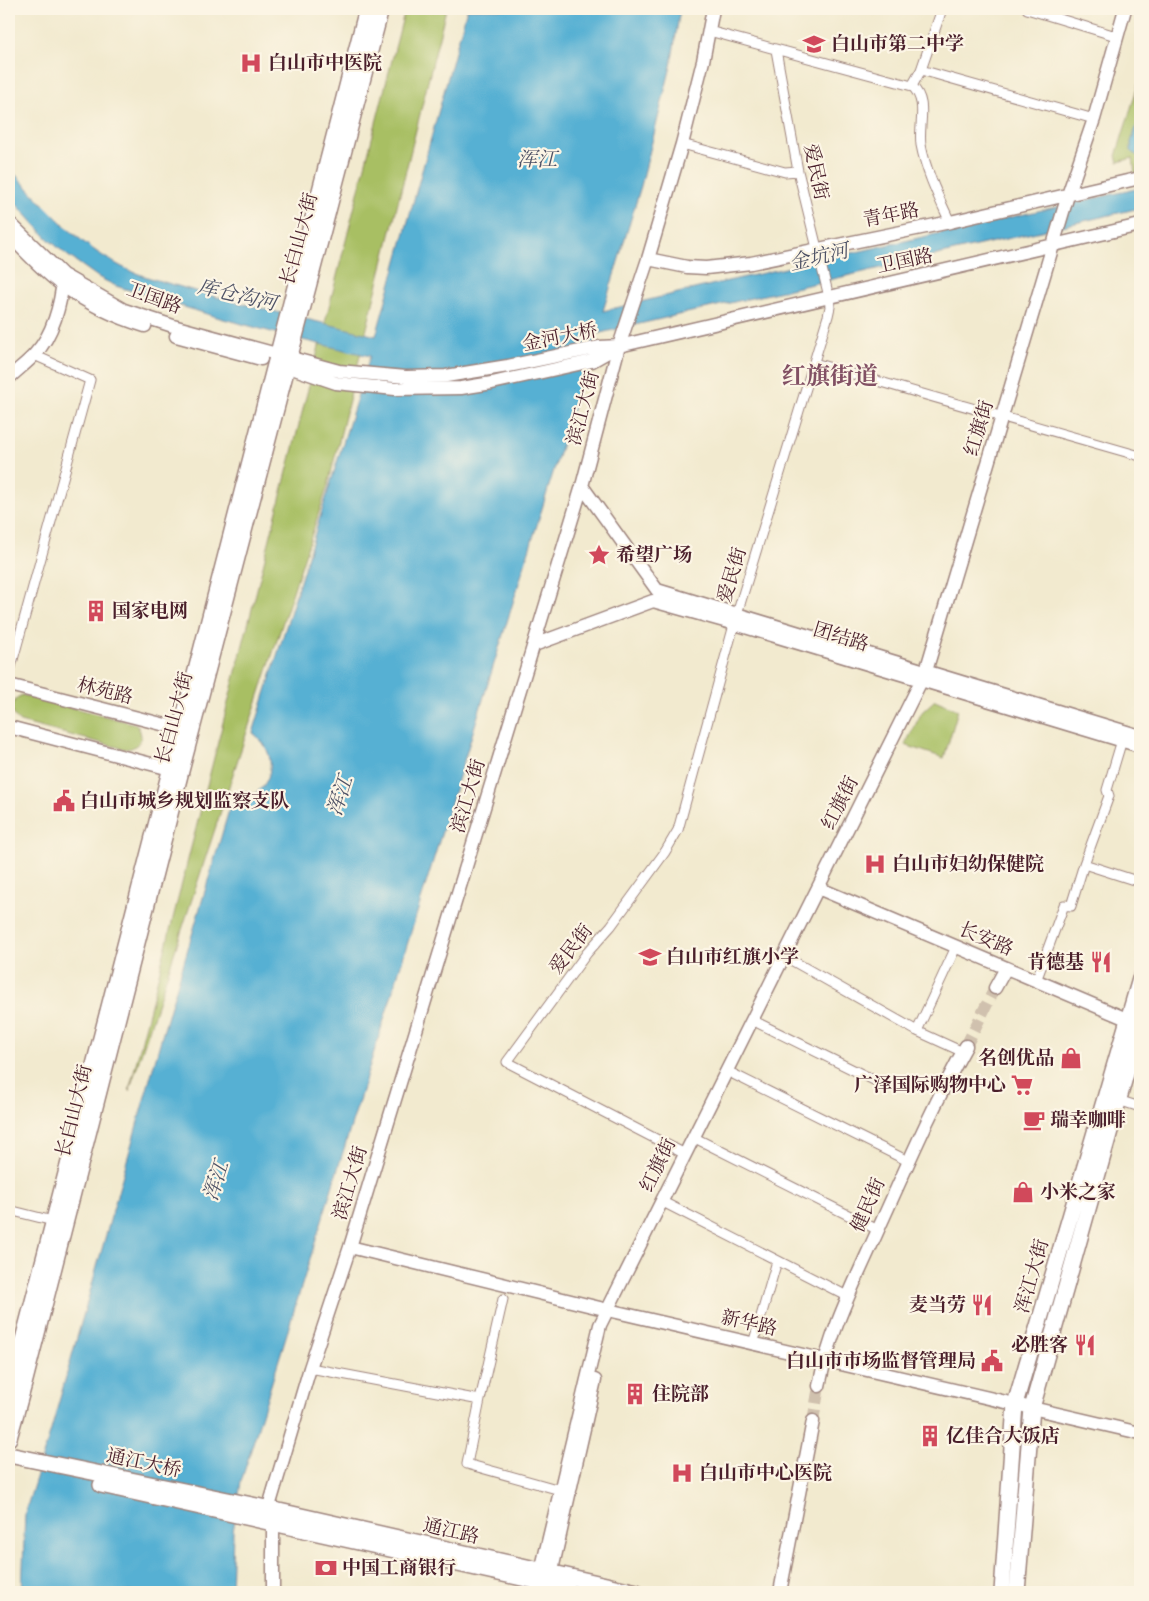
<svg xmlns="http://www.w3.org/2000/svg" width="1149" height="1601" font-family="'Libre Bodoni','Noto Serif SC',serif">
	<style>
		.green { fill: #a8bf64; stroke: #796f48 }
		.water { fill: #56b0d3; stroke: #50687f }
		.lines { fill: none; stroke-linecap: round; stroke-linejoin: round }
		.street-tunnel { stroke: #d0c1ae; stroke-width: 9; stroke-dasharray: 9 4.5; stroke-linecap: butt }
		.secondary-tunnel { stroke: #d0c1ae; stroke-width: 12; stroke-dasharray: 12 6; stroke-linecap: butt }
		.street-casing { stroke: #9e847d; stroke-width: 11 }
		.secondary-casing { stroke: #9e847d; stroke-width: 15 }
		.primary-casing { stroke: #9e847d; stroke-width: 18 }
		.street { stroke: #fff; stroke-width: 9 }
		.secondary { stroke: #fff; stroke-width: 12 }
		.primary { stroke: #fff; stroke-width: 15 }
		.labels { text-anchor: middle; dominant-baseline: central; stroke-width: 4.5; stroke-linejoin: round; paint-order: stroke }
		.poi-label { font-size: 19px; font-weight: bold; fill: #4a1f2b; stroke: #fcf5e5; text-anchor: start }
		.street-label { font-size: 19px; fill: #4a1f2b; stroke: #fcf5e5 }
		.water-label { font-size: 20px; font-style: italic; fill: #4e5266; stroke: #fcf5e5 }
		.district-label { font-size: 24px; font-weight: bold; fill: #825064; stroke: #fcf5e5 }
	</style>
	<rect width="100%" height="100%" fill="#fcf5e5"/>
	<filter id="ink" filterUnits="userSpaceOnUse"><feTurbulence type="fractalNoise" baseFrequency=".02" numOctaves="2"/><feDisplacementMap in="SourceGraphic" scale="10" xChannelSelector="R" yChannelSelector="G"/><feConvolveMatrix kernelMatrix="1 2 1 2 8 2 1 2 1" color-interpolation-filters="sRGB"/></filter>
	<filter id="wash" filterUnits="userSpaceOnUse"><feTurbulence type="fractalNoise" baseFrequency=".0096" numOctaves="4" result="noise"/><feDisplacementMap in="SourceGraphic" scale="20" xChannelSelector="R" yChannelSelector="G"/><feGaussianBlur stdDeviation="1.12" result="paint"/><feColorMatrix in="noise" values="0 0 0 0 0 0 0 0 0 0 0 0 0 0 0 0 0 1.4 0 .05"/><feComposite in="paint" operator="in"/></filter>
	<g filter="url(#wash)">
		<rect width="100%" height="100%" fill="#f2eacf"/>
		<path class="green" d="M405,9H446L328,485L129,1091Z
			M1140,79V173L1135,174L1133,158L1118,162L1116,156Z
			M22,695L136,724C146,736 139,749 125,749L20,722C9,714 10,701 22,695Z
			M935,700L958,710L944,758L905,745L922,712Z"/>
		<path class="water" d="M467,9H680L671,66L641,186L603,311L719,283L1140,188V208L596,334L241,1482L233,1532L231,1592H22L25,1513L51,1430L162,1036L232,800C271,800 284,756 253,733L370,356L294,338L220,318L116,286L98,277L67,255L48,239L9,196V168C41,201 72,239 113,262C136,276 162,281 188,289C250,307 313,320 376,336Z
			M1140,116V158L1131,151V142Z"/>
	</g>
	<g filter="url(#ink)">
		<g class="lines">
			<path class="street-tunnel" d="M1013,1537L1024,1404L1055,1295"/>
			<path class="secondary-tunnel" d="M966,1046L995,988
				M813,1421L819,1386"/>
			<g class="street-casing">
				<path id="street" d="M942,9L921,70L912,86C929,102 918,124 921,145C926,172 939,198 950,222
					M1027,9L1116,36
					M709,31L912,86
					M921,70L1094,119
					M682,144L785,172L798,171
					M814,363L1140,456
					M9,674L90,380L34,355
					M1122,740L1107,790L1109,796L1084,864L1140,882
					M784,956L917,1031L963,1052
					M1036,981L1064,905L1071,906L1084,864
					M752,1020L886,1086
					M917,1031L956,947
					M727,1071L908,1161
					M1118,1100L1140,1107
					M693,1137L878,1230
					M685,1154L507,1062L587,953L611,926L665,852L678,830L737,614L828,316L830,307L829,297L798,171L776,50
					M661,1201L847,1296
					M9,1210L57,1222
					M753,1344L777,1261
					M310,1368L480,1400L467,1464L560,1490
					M480,1400L503,1299"/>
			</g>
			<g class="secondary-casing">
				<path id="secondary" d="M9,222L63,275L124,310L173,326L339,371L406,377L446,376L508,366L600,347L619,346L1140,225
					M9,235C26,252 43,271 62,285C88,304 115,317 145,326
					M648,259L687,267L706,268L751,263L950,222L1140,178
					M176,336L261,359
					M280,364L336,383L395,389L461,388L492,383L592,361L615,348
					M9,378C17,370 27,363 35,354C53,335 61,304 63,279
					M582,486L657,590L1140,736
					M534,645L653,601L735,624L1140,746
					M9,685L189,731
					M9,727L178,771
					M818,888L1136,1023
					M995,988L1006,968
					M350,1247L608,1310L1140,1433
					M819,1386C830,1330 855,1282 878,1230C906,1168 933,1105 966,1046
					M273,1592V1523L268,1510L310,1368L350,1247L582,486L619,346L648,259L682,144L703,61L713,9
					M536,1592L600,1325L926,671L1068,195L1094,119L1125,9
					M547,1592L595,1380
					M780,1592L813,1421"/>
			</g>
			<g class="primary-casing">
				<path id="primary" d="M9,1394L367,9
					M9,1438L24,1384L181,771L381,9
					M9,1455L257,1506L637,1592
					M101,1485L567,1588
					M1002,1592L1015,1404L1140,979
					M1017,1592L1032,1408L1140,1024"/>
			</g>
			<use href="#street" class="street"/>
			<use href="#secondary" class="secondary"/>
			<use href="#primary" class="primary"/>
		</g>
	</g>
	<defs>
		<g id="school-bare" transform="scale(1.725)"><path d="M0-5L7-2L0 1L-7-2ZM-4 1L0 2.5L4 1V4Q0 6-4 4Z" fill="#d1495b" stroke="#fcf5e5" stroke-width="2.5" paint-order="stroke"/></g>
		<g id="hospital-bare" transform="scale(1.725)"><path d="M-5-5h3v3.5h4V-5h3V5h-3V1.5h-4V5h-3Z" fill="#d1495b" stroke="#fcf5e5" stroke-width="2.5" paint-order="stroke"/></g>
		<g id="sight-bare" transform="scale(1.725)"><path d="M0-6L1.8-2.2L6-1.7L2.9 1.2L3.7 5.4L0 3.3L-3.7 5.4L-2.9 1.2L-6-1.7L-1.8-2.2Z" fill="#d1495b" stroke="#fcf5e5" stroke-width="2.5" paint-order="stroke"/></g>
		<g id="building-bare" transform="scale(1.725)"><path d="M-4-6H4V6H1V3H-1V6H-4ZM-2.5-4.3h1.7v1.8h-1.7ZM.8-4.3h1.7v1.8H.8ZM-2.5-1h1.7V.8h-1.7ZM.8-1h1.7V.8H.8Z" fill="#d1495b" stroke="#fcf5e5" stroke-width="2.5" paint-order="stroke"/></g>
		<g id="civic-bare" transform="scale(1.725)"><path d="M-.6-6.5H3V-4.5H.6V-3L4-1V1h2V6H-6V1h2V-1L-.6-3ZM-1.2 2.5V6h2.4V2.5Z" fill="#d1495b" stroke="#fcf5e5" stroke-width="2.5" paint-order="stroke"/></g>
		<g id="restaurant-bare" transform="scale(1.725)"><path d="M-5-6h1v4h1v-4h1v4h1v-4h1v5L-1.5 .5V6h-2V.5L-5-1ZM5-6V6H3V1.5H1.5Q1.5-4 5-6Z" fill="#d1495b" stroke="#fcf5e5" stroke-width="2.5" paint-order="stroke"/></g>
		<g id="shop-bare" transform="scale(1.725)"><path d="M-5-2.5h2.3a2.7 3.5 0 0 1 5.4 0H5L5.5 6h-11ZM-1.5-2.5h3a1.5 2.3 0 0 0-3 0Z" fill="#d1495b" stroke="#fcf5e5" stroke-width="2.5" paint-order="stroke"/></g>
		<g id="supermarket-bare" transform="scale(1.725)"><path d="M-6-5.5h2.5l.6 2H6L4.5 2H-2.5L-4.4-4H-6ZM-1.5 3.2a1.3 1.3 0 1 0 .1 0ZM3 3.2a1.3 1.3 0 1 0 .1 0Z" fill="#d1495b" stroke="#fcf5e5" stroke-width="2.5" paint-order="stroke"/></g>
		<g id="cafe-bare" transform="scale(1.725)"><path d="M-5.5-4.5H6V0H3Q3 3.5 0 3.5H-2.5Q-5.5 3.5-5.5 0ZM3-3.2v2h1.7v-2ZM-6 4.5H4V6H-6Z" fill="#d1495b" stroke="#fcf5e5" stroke-width="2.5" paint-order="stroke"/></g>
		<g id="bank-bare" transform="scale(1.725)"><path d="M-6-4H6V4H-6ZM0-2.3a2.3 2.3 0 1 0 0 4.6a2.3 2.3 0 1 0 0-4.6Z" fill="#d1495b" stroke="#fcf5e5" stroke-width="2.5" paint-order="stroke"/></g>
	</defs>
	<g fill-rule="evenodd">
		<use href="#school-bare" x="814" y="44"/>
		<use href="#hospital-bare" x="251" y="63"/>
		<use href="#sight-bare" x="599" y="555"/>
		<use href="#building-bare" x="96" y="611"/>
		<use href="#civic-bare" x="64" y="801"/>
		<use href="#hospital-bare" x="875" y="864"/>
		<use href="#school-bare" x="650" y="957"/>
		<use href="#restaurant-bare" x="1101" y="962"/>
		<use href="#shop-bare" x="1071" y="1058"/>
		<use href="#supermarket-bare" x="1022" y="1085"/>
		<use href="#cafe-bare" x="1034" y="1120"/>
		<use href="#shop-bare" x="1023" y="1192"/>
		<use href="#restaurant-bare" x="982" y="1305"/>
		<use href="#restaurant-bare" x="1085" y="1345"/>
		<use href="#civic-bare" x="992" y="1361"/>
		<use href="#building-bare" x="635" y="1394"/>
		<use href="#building-bare" x="930" y="1436"/>
		<use href="#hospital-bare" x="682" y="1473"/>
		<use href="#bank-bare" x="326" y="1568"/>
	</g>
	<g class="labels">
		<g class="poi-label">
			<text x="831" y="44">白山市第二中学</text>
			<text x="268" y="63">白山市中医院</text>
			<text x="616" y="555">希望广场</text>
			<text x="112" y="611">国家电网</text>
			<text x="80" y="801">白山市城乡规划监察支队</text>
			<text x="892" y="864">白山市妇幼保健院</text>
			<text x="666" y="957">白山市红旗小学</text>
			<text x="1084" y="962" text-anchor="end">肯德基</text>
			<text x="1054" y="1058" text-anchor="end">名创优品</text>
			<text x="1006" y="1085" text-anchor="end">广泽国际购物中心</text>
			<text x="1050" y="1120">瑞幸咖啡</text>
			<text x="1040" y="1192">小米之家</text>
			<text x="966" y="1305" text-anchor="end">麦当劳</text>
			<text x="1068" y="1345" text-anchor="end">必胜客</text>
			<text x="976" y="1361" text-anchor="end">白山市市场监督管理局</text>
			<text x="652" y="1394">住院部</text>
			<text x="946" y="1436">亿佳合大饭店</text>
			<text x="699" y="1473">白山市中心医院</text>
			<text x="342" y="1568">中国工商银行</text>
		</g>
		<g class="street-label">
			<text transform="translate(816 172) rotate(78)">爱民街</text>
			<text transform="translate(891 215) rotate(-11)">青年路</text>
			<text transform="translate(299 239) rotate(-75)">长白山大街</text>
			<text transform="translate(905 261) rotate(-12)">卫国路</text>
			<text transform="translate(154 298) rotate(20)">卫国路</text>
			<text transform="translate(560 337) rotate(-11)">金河大桥</text>
			<text transform="translate(583 408) rotate(-75)">滨江大街</text>
			<text transform="translate(979 428) rotate(-73)">红旗街</text>
			<text transform="translate(732 575) rotate(-73)">爱民街</text>
			<text transform="translate(841 637) rotate(17)">团结路</text>
			<text transform="translate(105 691) rotate(14)">林苑路</text>
			<text transform="translate(174 718) rotate(-75)">长白山大街</text>
			<text transform="translate(468 796) rotate(-73)">滨江大街</text>
			<text transform="translate(840 803) rotate(-63)">红旗街</text>
			<text transform="translate(986 939) rotate(23)">长安路</text>
			<text transform="translate(571 949) rotate(-52)">爱民街</text>
			<text transform="translate(74 1111) rotate(-76)">长白山大街</text>
			<text transform="translate(658 1165) rotate(-64)">红旗街</text>
			<text transform="translate(350 1183) rotate(-73)">滨江大街</text>
			<text transform="translate(868 1205) rotate(-66)">健民街</text>
			<text transform="translate(1032 1276) rotate(-74)">浑江大街</text>
			<text transform="translate(749 1323) rotate(13)">新华路</text>
			<text transform="translate(144 1463) rotate(12)">通江大桥</text>
			<text transform="translate(451 1531) rotate(13)">通江路</text>
		</g>
		<g class="water-label">
			<text x="537" y="160">浑江</text>
			<text transform="translate(819 258) rotate(-13)">金坑河</text>
			<text transform="translate(237 296) rotate(13)">库仓沟河</text>
			<text transform="translate(341 796) rotate(-72)">浑江</text>
			<text transform="translate(217 1181) rotate(-72)">浑江</text>
		</g>
		<g class="district-label">
			<text x="830" y="377">红旗街道</text>
		</g>
	</g>
	<rect width="1149" height="1601" fill="none" stroke="#fcf5e5" stroke-width="30"/>
</svg>
